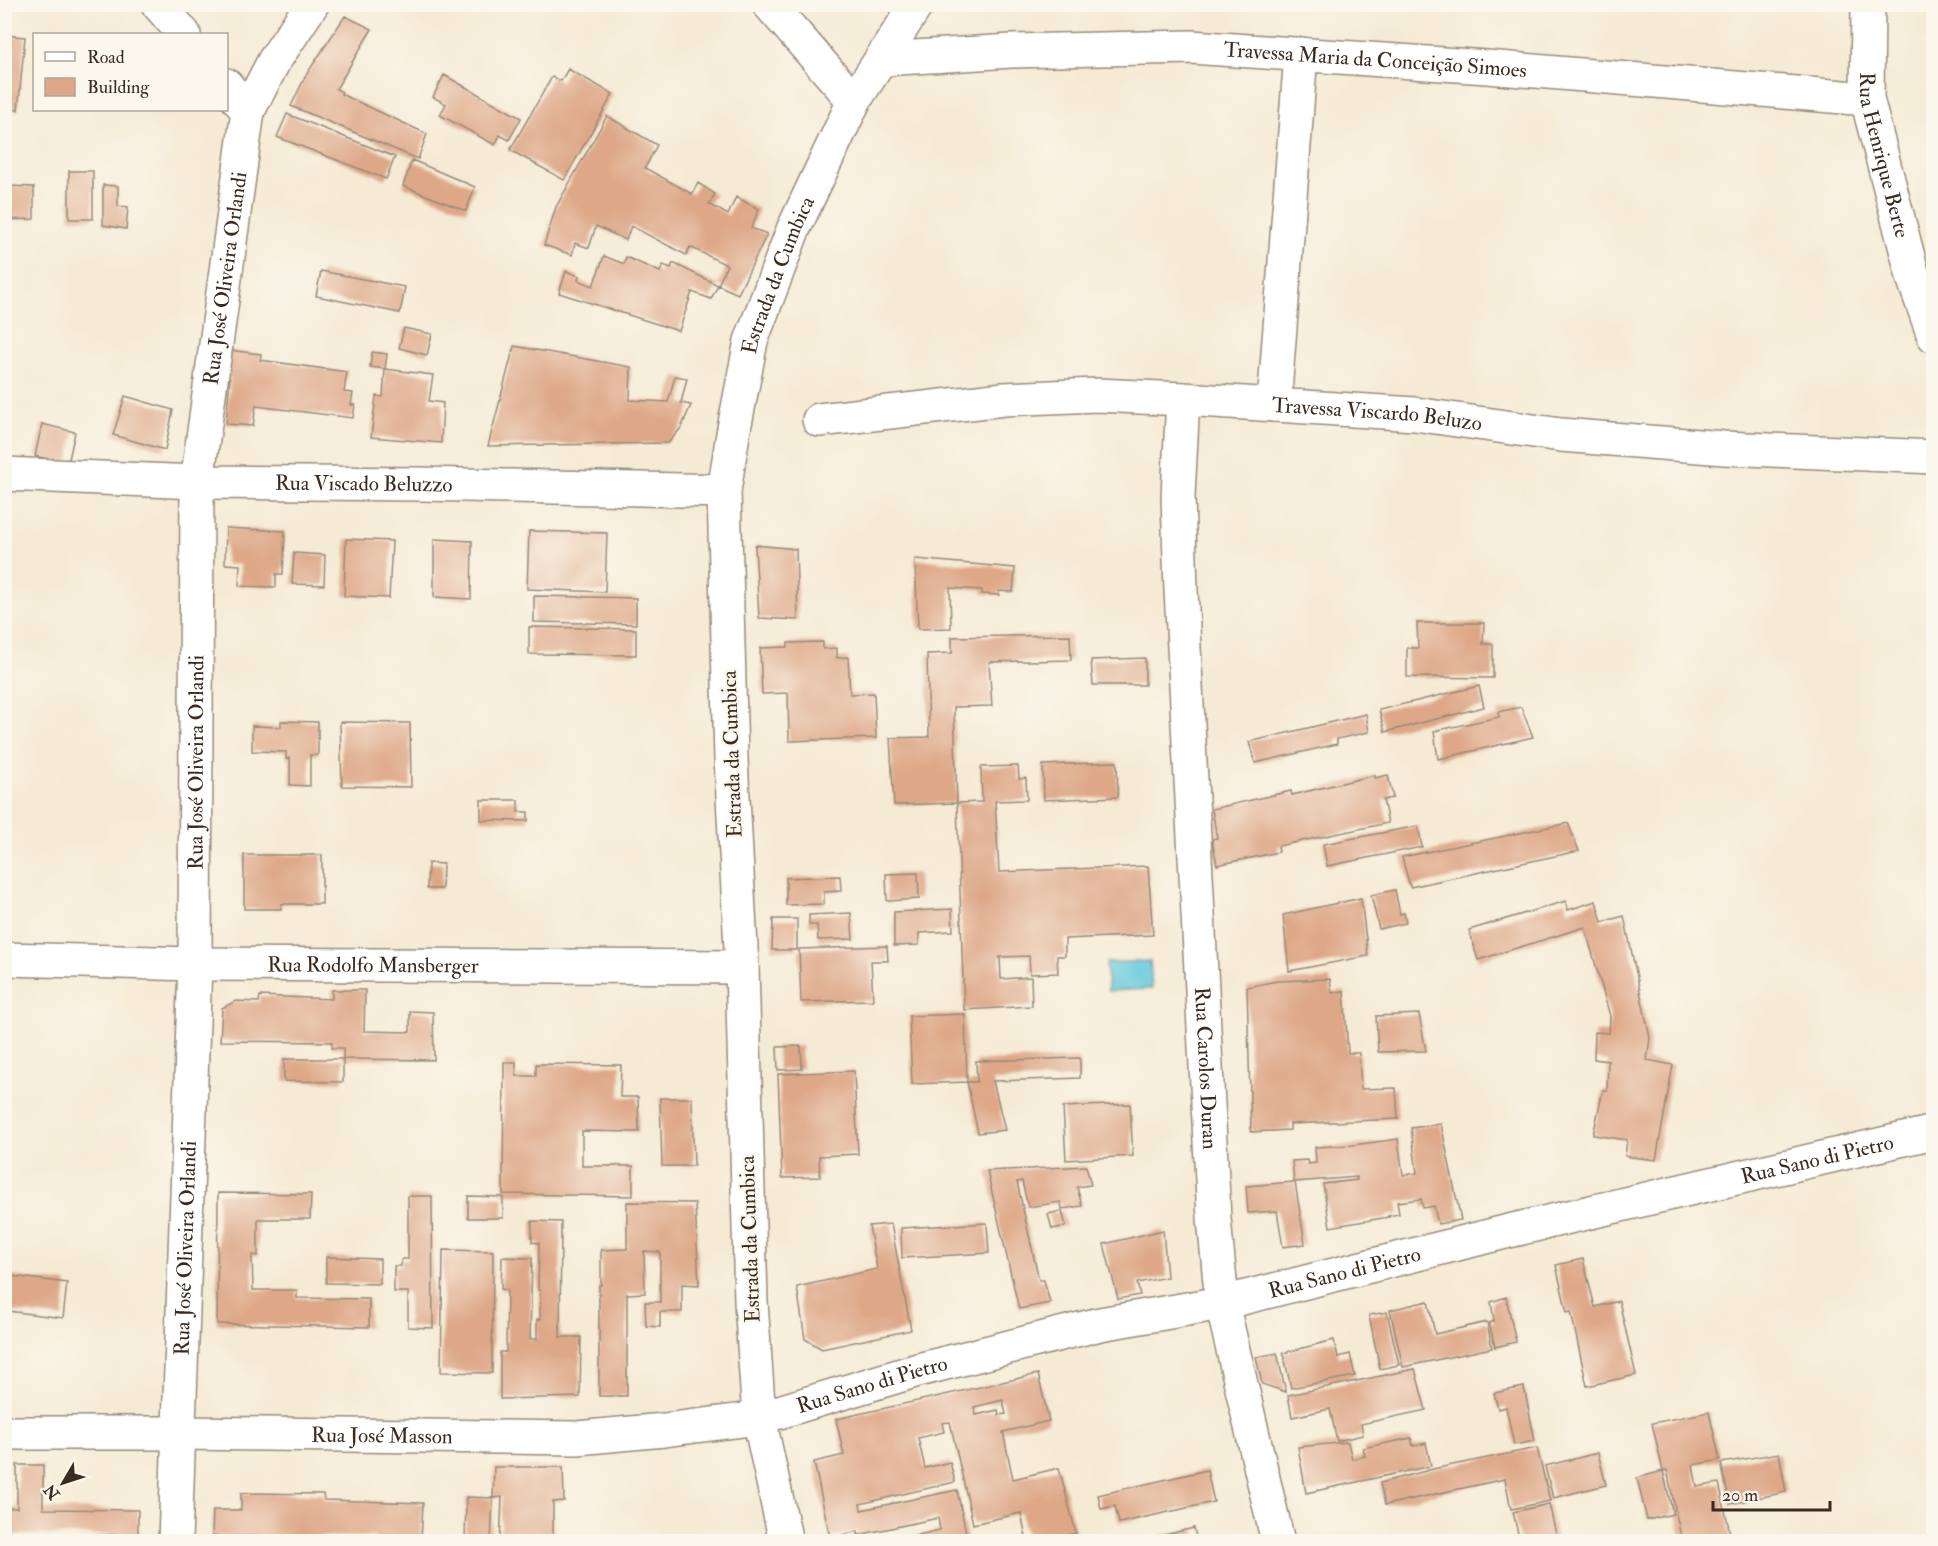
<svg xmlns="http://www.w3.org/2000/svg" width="1938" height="1546" font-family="'IM FELL Double Pica',serif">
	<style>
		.water { fill: #60c8dc; stroke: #4e797d; stroke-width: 1.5 }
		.building { fill: #dea888; fill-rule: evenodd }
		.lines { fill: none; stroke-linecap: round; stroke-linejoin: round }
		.street-casing { stroke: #988a79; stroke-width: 36 }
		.street { stroke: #fff; stroke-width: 33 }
		.labels { text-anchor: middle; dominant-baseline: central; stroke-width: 4.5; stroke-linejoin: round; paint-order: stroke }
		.street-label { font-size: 21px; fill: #3b2a1e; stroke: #fbf7ec }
	</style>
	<rect width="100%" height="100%" fill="#fbf7ec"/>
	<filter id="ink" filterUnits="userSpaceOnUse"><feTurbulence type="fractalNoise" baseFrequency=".0167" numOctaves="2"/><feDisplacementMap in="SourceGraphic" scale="12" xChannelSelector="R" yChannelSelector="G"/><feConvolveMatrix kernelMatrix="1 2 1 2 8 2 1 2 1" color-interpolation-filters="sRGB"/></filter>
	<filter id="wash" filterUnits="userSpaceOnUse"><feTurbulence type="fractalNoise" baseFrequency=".008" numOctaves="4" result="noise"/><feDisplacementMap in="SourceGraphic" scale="24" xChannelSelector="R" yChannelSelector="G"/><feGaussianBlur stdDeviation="1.35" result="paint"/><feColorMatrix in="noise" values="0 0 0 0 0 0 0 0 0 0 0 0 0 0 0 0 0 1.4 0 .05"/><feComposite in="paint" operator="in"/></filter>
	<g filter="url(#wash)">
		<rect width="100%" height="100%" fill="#f5ead4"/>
		<path class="water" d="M1150,961L1152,989L1108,991L1106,963Z"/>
		<g id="blocks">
			<path class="building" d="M345,16L372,29L336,89L342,92L341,94L427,134L418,159L291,106L306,75Z
				M4,35L25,37L18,110L4,108Z
				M568,69L613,94L564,180L510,150L552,77L561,81Z
				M444,75L521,118L509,140L500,135L495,145L440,115L446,104L433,97Z
				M287,114L395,157L386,179L277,137Z
				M607,116L657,145L645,168L692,194L698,183L715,194L709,204L728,215L736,197L759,209L751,228L767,234L738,294L718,285L727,265L690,247L686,255L631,226L626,240L596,226L589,248L575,243L572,255L544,245L556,207Z
				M4,144H8V186L34,187V219L4,220Z
				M412,160L475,187L466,211L403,186Z
				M69,171H93V219H69Z
				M103,185L118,186V206L128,207L126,229L103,225Z
				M604,256L624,264L626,257L660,272L663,265L671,268L673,263L718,285L711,299L692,292L679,331L559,293L566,271L579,276L578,280L593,286Z
				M321,271L405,287L400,313L316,296Z
				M404,328L432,334L427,355L399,348Z
				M514,346L631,367L630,400L668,402L675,376L687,378L681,403L691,405L681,428L668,443L488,446Z
				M228,350L261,354L260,360L347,372L344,392L353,393L351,405H355L353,418L256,406L253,426L226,424L230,378L225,377Z
				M372,352L387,354L385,369L370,367Z
				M385,369L433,375L429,401L443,403L441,443L371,437L376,396L383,397Z
				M125,396L173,410L165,450L113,435Z
				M42,424L75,432L68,464L35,456Z
				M226,528L285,531L283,574H276V587L239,586L240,565L225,564Z
				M529,531L607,533L605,592L527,589Z
				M346,539L392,541L389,598L344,596Z
				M434,539L472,541L471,599L434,597Z
				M755,545L796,549L798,620L759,618Z
				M294,553L325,555L324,585L292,584Z
				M915,559L1015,568L1013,592L999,591V595L982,594V590L950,588L951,628L918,629Z
				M534,596L636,598V624L534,622Z
				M1417,623H1484L1483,644H1493V678L1407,677V648H1418Z
				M529,627L636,629V655L529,654Z
				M1070,635L1071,660L989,662L992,706L954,707L957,803L894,805L890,738L929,737L927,654L952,653V637Z
				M823,642V649L837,648V658L848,657L850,694L874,693L876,738L789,741L788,693L762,694L760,648L788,647V643Z
				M1145,658V685H1093L1091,660Z
				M1479,686L1484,707L1385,732L1379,710Z
				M1521,707L1533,737L1438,759L1434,731L1499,717L1498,712Z
				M1366,714L1369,732L1337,739V744L1255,763L1249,742Z
				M281,721L318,722V755H310V786L290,785V758L286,759V752L252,751V726L281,727Z
				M340,722L410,723L411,787L342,786Z
				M1117,762L1118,797L1044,800L1043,765Z
				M1018,766L1019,779L1026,778L1027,800L995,801L999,872L1148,866L1153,935L1065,939V956H1057L1058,973L1030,974L1029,956L1000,957L1001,979L1031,977L1032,1006L964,1010L957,803L982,802L981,767Z
				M1375,775V778L1388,775L1393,798L1383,800L1388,823L1278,846L1279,852L1217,865L1212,839L1217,838L1212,809L1291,791L1292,795Z
				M481,800H518V812H528V821L481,820Z
				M1568,823L1579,851L1410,887L1402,857Z
				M1418,826L1422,847L1327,866L1323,844Z
				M244,855H322V904H281V909H244Z
				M428,863L443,864L442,889H427Z
				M918,873L919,899L887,901L886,874Z
				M840,876L841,891L824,892V904L786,905V878Z
				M1395,890L1400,914L1404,913L1406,923L1379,929L1371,895Z
				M1361,898L1368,956L1289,971L1283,915Z
				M1566,901L1568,910L1596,901L1602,922L1624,916L1650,1038L1647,1060L1673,1065L1656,1160L1625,1156L1627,1140L1593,1135L1603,1090H1607L1608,1061L1594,1059L1595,1032L1609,1033L1610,1016L1585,927L1478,960L1469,930Z
				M952,909L953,931L919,933V945L894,946V912Z
				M851,913L853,939L818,940L817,925H809V915Z
				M773,919H797V950H772Z
				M887,946L888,961H871L873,1000L801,1002L799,949Z
				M1330,979L1332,993L1344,991L1348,1053H1359L1361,1089L1396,1088L1398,1119L1290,1124V1130L1251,1132L1247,987L1277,981Z
				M332,990H365L364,1031L410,1032V1011L433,1012L434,1060L343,1059V1048H332V1042L220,1041L222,1008L236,1001L259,1002L260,996L332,999Z
				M965,1014L967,1082L912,1084L909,1016Z
				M1419,1014L1426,1051L1378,1052L1376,1016Z
				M801,1046L802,1069L778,1070L777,1047Z
				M1080,1058V1078L993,1081L1005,1130L978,1133L967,1082H977L976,1061Z
				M284,1059H343V1082L284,1081Z
				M504,1062H516V1076H536V1064L621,1065L620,1097H638L639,1132L582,1131V1166H633V1196L503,1194Z
				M854,1071L858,1154L819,1156L820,1177L782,1178L778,1074Z
				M660,1098H692L694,1166H662Z
				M1130,1104L1133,1156L1066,1160L1063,1107Z
				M1441,1124L1461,1220L1438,1224L1434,1206L1423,1208L1421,1199L1397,1202L1399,1214L1388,1216L1389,1217L1330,1227L1323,1184L1357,1180V1177L1295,1182L1305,1244L1283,1247L1277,1211L1248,1213L1246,1186L1294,1182L1292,1161L1307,1160L1308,1164L1316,1163L1315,1147L1353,1145L1398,1139L1403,1175L1417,1173L1411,1128Z
				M1086,1166L1091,1185L1077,1187L1082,1206L1062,1209L1061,1202L1028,1207L1022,1181L1017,1182L1039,1280H1044L1050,1303L1019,1309L987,1171Z
				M218,1193L311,1194L310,1219H258V1256L252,1255L253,1290H297V1298L369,1299V1327L217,1324Z
				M408,1196H432L433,1328L408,1327V1292H394V1266H401L402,1259H408Z
				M468,1196L503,1197V1218H468Z
				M627,1202L695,1203L699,1285L682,1284V1312H660V1327L646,1326L645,1302H660V1252L644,1251L645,1293L627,1294V1396H599V1285H601V1250L627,1249Z
				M1062,1211L1066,1226L1052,1229L1048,1214Z
				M532,1221L561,1222L560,1337H581L580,1397L500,1399V1352H506L507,1290L501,1289L502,1257L532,1258L530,1339H537V1319L540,1320V1290H538L539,1243L532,1242Z
				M987,1223L989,1253L902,1258L901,1228Z
				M891,1224L911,1330L822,1349L805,1339L797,1287L877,1269L869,1226Z
				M1163,1230L1167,1277L1137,1283L1140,1295L1118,1299L1104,1244Z
				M443,1250L493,1251L492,1373L441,1372Z
				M326,1257L380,1259V1284L326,1283Z
				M1583,1259L1595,1307L1619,1301L1636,1375L1587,1386L1571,1312L1567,1313L1556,1265Z
				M12,1276L67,1283L63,1318L8,1311Z
				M1506,1297L1516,1342L1495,1347L1489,1323L1494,1321L1491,1302Z
				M1428,1301L1435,1334L1487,1322L1492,1348L1403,1367L1390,1310Z
				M1387,1312L1399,1365L1380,1369L1369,1315Z
				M1334,1340L1338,1357L1350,1354L1355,1376L1291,1388L1283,1353Z
				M1277,1353L1286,1392L1262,1384L1256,1357Z
				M1415,1369L1426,1410L1361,1424L1363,1435L1337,1441L1330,1409L1292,1417L1288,1395Z
				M1038,1374L1049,1421L1003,1432L1013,1479L1059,1468L1076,1533L1039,1542H1027L1021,1513L973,1524L950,1422L942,1423L944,1432L918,1438L925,1468L950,1462L955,1482L860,1504L861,1510L957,1490L968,1542H911L910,1537L940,1530L938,1518L858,1535V1531L830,1538L814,1462L844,1455L836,1419ZM1003,1400L1006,1414L999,1415L998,1410L976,1415L974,1407Z
				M1524,1387L1535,1441L1514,1445L1506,1407L1498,1409L1494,1393Z
				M1709,1412L1720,1460L1693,1465L1697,1487L1719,1483L1732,1542H1682L1667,1470L1663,1471L1652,1423Z
				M1411,1438L1413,1446L1426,1443L1431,1466L1306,1493L1298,1447L1348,1442L1352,1459L1365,1456L1363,1448Z
				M1537,1448L1550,1501L1511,1509L1505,1479L1385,1505L1380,1483L1433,1469Z
				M1598,1453L1606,1485L1553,1498L1545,1466Z
				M1779,1453L1786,1492L1730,1504L1721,1463Z
				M17,1465H43V1509L138,1510V1535H4V1508H17Z
				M494,1467H563L564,1501L553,1502V1542H500L502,1497L493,1498L491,1542H465L466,1497L493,1498Z
				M1207,1470L1214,1502L1119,1523L1115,1506L1101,1509L1098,1495Z
				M1663,1471L1673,1514L1647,1520L1637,1478Z
				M241,1493L323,1494L324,1500L423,1503L421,1542H374V1537L212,1536L213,1510H241Z
				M1549,1504L1558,1542H1520L1513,1512Z
				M1194,1528L1197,1542H1139V1541Z
				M599,1537L713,1538V1542H600Z"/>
		</g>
	</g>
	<g filter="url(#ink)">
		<use href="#blocks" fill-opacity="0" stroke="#988a79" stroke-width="1.5"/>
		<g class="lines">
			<g class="street-casing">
				<g id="street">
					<path d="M158,4L184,34"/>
					<path d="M769,4L854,101"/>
					<path id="s1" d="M1868,4L1867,99L1914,280L1934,336"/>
					<path id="s2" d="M882,59L1011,51L1191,47L1487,67L1867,99"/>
					<path d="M226,85L248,111"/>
					<path id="s3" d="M1183,399L1178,496L1181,590L1214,1218L1222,1303L1278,1542"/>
					<path d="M1274,405L1301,54"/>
					<path id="s4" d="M819,420L1004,399L1097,395L1183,399L1415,414L1561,435L1724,448L1934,457"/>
					<path id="s5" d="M4,474L197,482L421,484L724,491"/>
					<path id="s6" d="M4,959L195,964L742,967"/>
					<path id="s7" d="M4,1433H180L577,1438L664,1430L759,1418L918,1370L1100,1324L1222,1303L1509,1231L1934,1132"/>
					<path id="s8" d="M175,1542L195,964L197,482L248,111L274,61L312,4"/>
					<path id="s9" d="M786,1542L759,1418L751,1302L742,967L731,759L724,491L733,434L751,341L793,230L854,101L917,4"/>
				</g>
			</g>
			<use href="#street" class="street"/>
		</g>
	</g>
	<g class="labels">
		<g class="street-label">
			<text stroke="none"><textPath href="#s2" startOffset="494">Travessa Maria da Conceição Simoes</textPath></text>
			<text stroke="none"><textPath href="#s1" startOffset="153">Rua Henrique Berte</textPath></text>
			<text stroke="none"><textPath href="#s9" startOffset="1278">Estrada da Cumbica</textPath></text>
			<text stroke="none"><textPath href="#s8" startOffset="1266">Rua José Oliveira Orlandi</textPath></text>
			<text stroke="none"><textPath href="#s4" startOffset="560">Travessa Viscardo Beluzo</textPath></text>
			<text stroke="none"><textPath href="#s5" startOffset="360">Rua Viscado Beluzzo</textPath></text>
			<text transform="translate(732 754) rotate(-92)">Estrada da Cumbica</text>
			<text stroke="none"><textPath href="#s8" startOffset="780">Rua José Oliveira Orlandi</textPath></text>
			<text stroke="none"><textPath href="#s6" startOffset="369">Rua Rodolfo Mansberger</textPath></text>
			<text stroke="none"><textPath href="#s3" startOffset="670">Rua Carolos Duran</textPath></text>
			<text stroke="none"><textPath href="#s7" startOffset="1846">Rua Sano di Pietro</textPath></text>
			<text transform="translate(750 1239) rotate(-92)">Estrada da Cumbica</text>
			<text stroke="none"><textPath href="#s8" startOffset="294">Rua José Oliveira Orlandi</textPath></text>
			<text stroke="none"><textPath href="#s7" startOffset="1360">Rua Sano di Pietro</textPath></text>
			<text stroke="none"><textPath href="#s7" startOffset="874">Rua Sano di Pietro</textPath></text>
			<text stroke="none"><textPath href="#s7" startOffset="378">Rua José Masson</textPath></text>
		</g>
	</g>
	<rect width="1938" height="1546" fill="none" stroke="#fbf7ec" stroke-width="24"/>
	<rect x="33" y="33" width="195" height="78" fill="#fbf7ec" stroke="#aea59a" stroke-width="1.5"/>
	<rect x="45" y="52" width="30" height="9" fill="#ffffff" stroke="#aea59a" stroke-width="1.5"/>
	<text x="87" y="63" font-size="18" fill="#3b2a1e">Road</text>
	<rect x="45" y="78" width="30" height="18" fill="#dea888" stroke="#aea59a" stroke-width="1.5"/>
	<text x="87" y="93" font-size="18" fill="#3b2a1e">Building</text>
	<g transform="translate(63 1483) rotate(231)" stroke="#fbf7ec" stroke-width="4.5" paint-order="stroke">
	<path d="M0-4.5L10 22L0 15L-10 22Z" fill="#3b2a1e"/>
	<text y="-9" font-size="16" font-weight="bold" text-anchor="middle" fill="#3b2a1e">N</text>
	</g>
	<path d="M1713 1501v9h117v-9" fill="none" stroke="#3b2a1e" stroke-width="3"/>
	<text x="1722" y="1501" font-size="18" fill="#3b2a1e" stroke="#fbf7ec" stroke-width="4.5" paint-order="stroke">20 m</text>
</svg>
